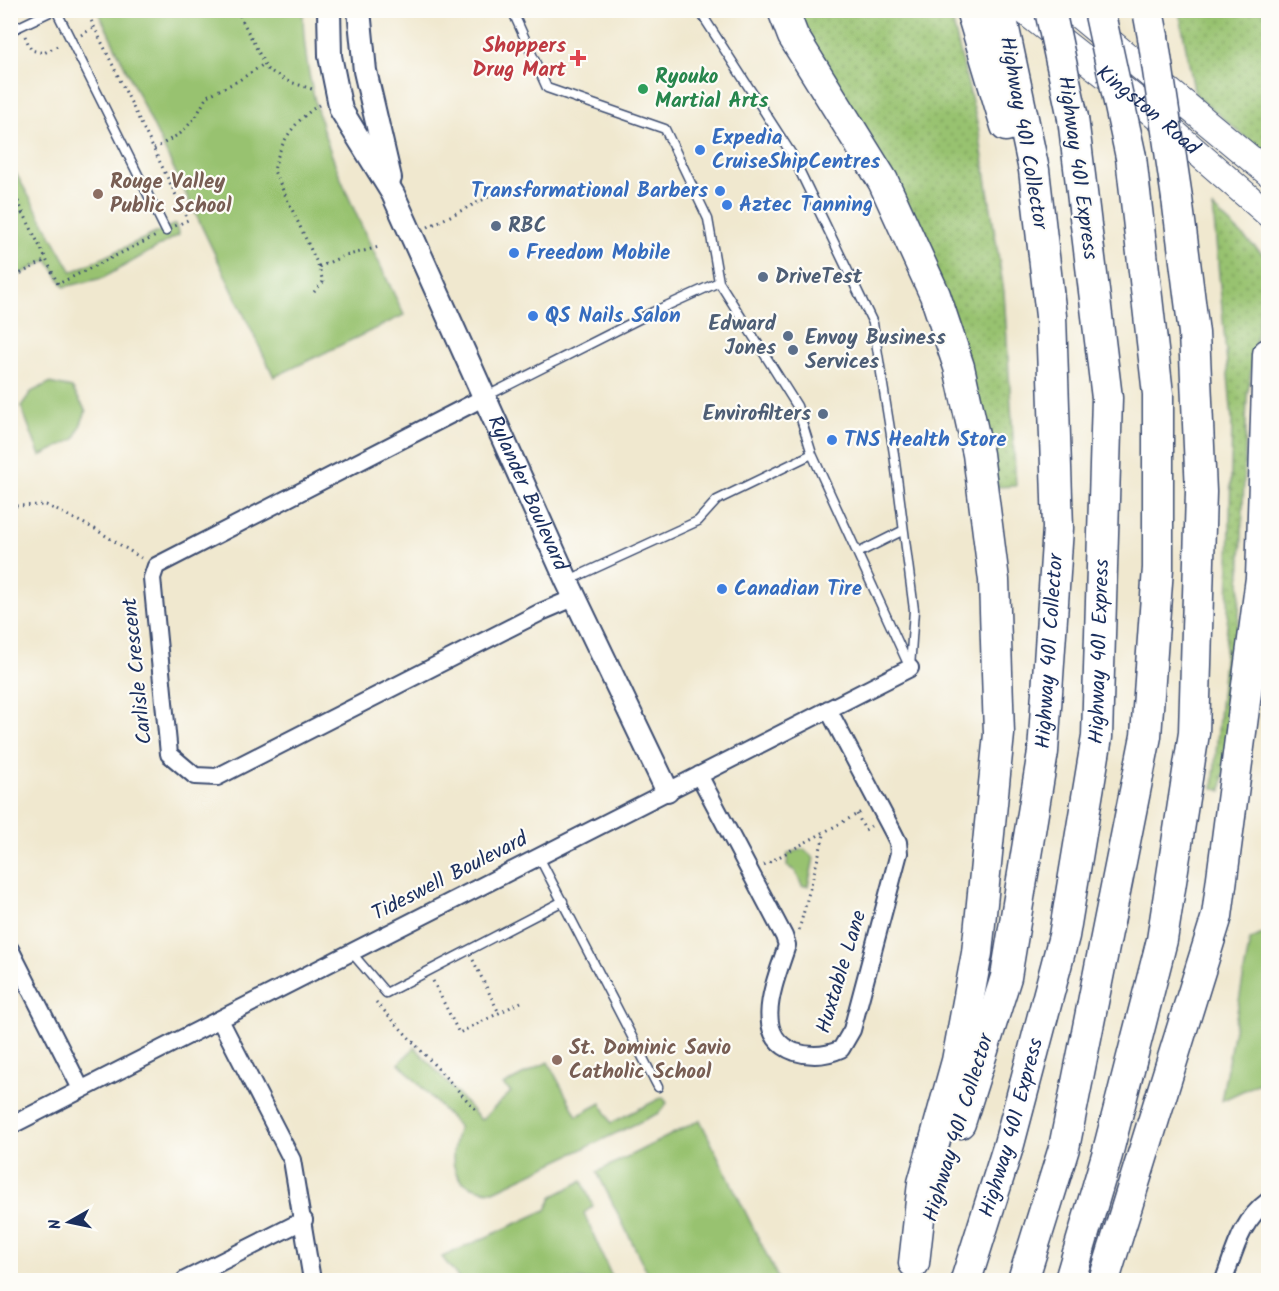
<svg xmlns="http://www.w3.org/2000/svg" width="1279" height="1291" font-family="Kalam,sans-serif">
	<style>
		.grass { fill: url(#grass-dots); stroke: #5a7866; stroke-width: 1.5 }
		.park { fill: #98c26f; stroke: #5a7866; stroke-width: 1.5 }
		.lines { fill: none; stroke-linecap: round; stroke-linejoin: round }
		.lane-casing { stroke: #3b4b6f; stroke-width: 11 }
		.street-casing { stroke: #3b4b6f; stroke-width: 20 }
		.secondary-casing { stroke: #3b4b6f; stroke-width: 26 }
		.primary-casing { stroke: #3b4b6f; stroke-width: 28 }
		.highway-casing { stroke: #3b4b6f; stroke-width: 33 }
		.path { stroke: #3b4b6f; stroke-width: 3; stroke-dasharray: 1.5 4.5; stroke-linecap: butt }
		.lane { stroke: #fff; stroke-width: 8 }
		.street { stroke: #fff; stroke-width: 16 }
		.secondary { stroke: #fff; stroke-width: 22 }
		.primary { stroke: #fff; stroke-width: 26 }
		.highway { stroke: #fff; stroke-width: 30 }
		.highway-bridge-casing { stroke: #3b4b6f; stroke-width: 33; stroke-linecap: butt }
		.highway-bridge { stroke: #fff; stroke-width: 30 }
		.health-dot { fill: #e0444e; stroke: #fdfcf7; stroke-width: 2 }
		.leisure-dot { fill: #2e9e5b; stroke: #fdfcf7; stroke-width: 2 }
		.shop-dot { fill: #3f7fe0; stroke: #fdfcf7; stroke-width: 2 }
		.education-dot { fill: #8d6e63; stroke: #fdfcf7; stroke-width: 2 }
		.service-dot { fill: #5c6f8a; stroke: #fdfcf7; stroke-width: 2 }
		.labels { text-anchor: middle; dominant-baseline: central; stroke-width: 4.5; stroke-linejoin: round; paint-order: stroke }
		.health-label { font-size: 21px; font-weight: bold; fill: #be3a42; stroke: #fdfcf7; text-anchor: end }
		.leisure-label { font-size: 21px; font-weight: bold; fill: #27864d; stroke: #fdfcf7; text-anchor: start }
		.street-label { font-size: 21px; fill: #1b2f5e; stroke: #fdfcf7 }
		.shop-label { font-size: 21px; font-weight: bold; fill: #366cbe; stroke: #fdfcf7; text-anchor: start }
		.education-label { font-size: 21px; font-weight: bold; fill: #785e54; stroke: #fdfcf7; text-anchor: start }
		.service-label { font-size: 21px; font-weight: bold; fill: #4e5e75; stroke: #fdfcf7; text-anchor: start }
	</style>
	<defs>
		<pattern id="grass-dots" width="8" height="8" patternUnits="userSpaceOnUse" patternTransform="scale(1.5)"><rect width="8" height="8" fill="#98c26f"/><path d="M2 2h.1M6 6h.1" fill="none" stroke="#7b9e5e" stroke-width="1.8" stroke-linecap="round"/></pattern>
	</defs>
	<rect width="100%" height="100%" fill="#fdfcf7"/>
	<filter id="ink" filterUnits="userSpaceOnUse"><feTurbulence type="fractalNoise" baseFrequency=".0167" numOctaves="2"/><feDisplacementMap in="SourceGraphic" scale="12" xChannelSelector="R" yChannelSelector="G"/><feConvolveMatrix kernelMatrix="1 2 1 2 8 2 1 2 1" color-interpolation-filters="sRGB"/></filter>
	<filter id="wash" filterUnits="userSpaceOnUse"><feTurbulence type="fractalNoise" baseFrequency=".008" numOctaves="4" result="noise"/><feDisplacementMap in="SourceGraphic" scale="24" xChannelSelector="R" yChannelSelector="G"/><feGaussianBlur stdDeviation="1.35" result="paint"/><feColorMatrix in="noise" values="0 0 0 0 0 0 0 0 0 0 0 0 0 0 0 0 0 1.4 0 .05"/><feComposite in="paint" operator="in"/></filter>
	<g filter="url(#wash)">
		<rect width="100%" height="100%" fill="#f0e8cf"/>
		<path class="grass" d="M795,11H950L978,126L1004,292L1016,486L994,487L964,352Z
			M1179,11H1268V156L1195,95Z
			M1213,208L1268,259L1247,398L1239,616L1222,791L1213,788L1228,614L1232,420Z"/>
		<path class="park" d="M98,11H303C303,120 359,219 404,315L274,377Z
			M10,163L72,272L175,224L179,235L103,278L64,287L48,260L11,279Z
			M49,383L72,388L86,411L75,439L40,456L21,406L31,392Z
			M804,849L814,858L808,886H802L795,871L787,866L788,853Z
			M1268,931V1079L1221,1101L1250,940Z
			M415,1047L481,1120L511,1092L503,1085L548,1062L577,1116L601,1103L611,1123L663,1097L667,1103L659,1113L494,1191C450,1189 447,1162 459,1127L399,1063Z
			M700,1120L779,1280H651L597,1172Z
			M582,1181L593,1206L584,1213L613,1280H460L442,1257L546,1210L553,1196Z"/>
	</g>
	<g filter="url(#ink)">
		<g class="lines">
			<g class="lane-casing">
				<path id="lane" d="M56,10L166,231
					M512,10L547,88L665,129L708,219L719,282L797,406L812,454L717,500L698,521L567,581
					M699,10L791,153L873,323L894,454L914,610L910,668
					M10,31L54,10
					M485,397L653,312L719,282
					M812,454L909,666
					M858,553L902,531
					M539,857L658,1087
					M351,952L386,993L563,901"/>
			</g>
			<g class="street-casing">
				<path id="street" d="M483,398L156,566L152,578L169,754L195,776L217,777L541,612L576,597
					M699,775L784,936L787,945C777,978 749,1036 795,1052C811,1057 826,1056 841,1049L852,1030L899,853L898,842L893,832L828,709
					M10,949L81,1089
					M220,1020L292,1160L312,1280
					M10,1126L910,668
					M185,1280L304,1220
					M1224,1280C1235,1250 1241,1221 1268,1201"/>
			</g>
			<g class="secondary-casing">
				<g id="secondary">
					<path id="s1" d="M329,10L330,56L341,110L393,194L567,581L667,790"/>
					<path d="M359,10L365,71L390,178"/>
				</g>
			</g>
			<g class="primary-casing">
				<g id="primary">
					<path id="s2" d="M1023,10L1138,101L1268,214"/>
					<path d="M1072,10L1268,173"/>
				</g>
			</g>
			<g class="highway-casing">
				<g id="highway">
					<path d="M783,10L793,36L883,181L935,295L959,367L978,454L994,580L999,734L977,953L957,1061L923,1183L914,1263"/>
					<path d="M971,10L1006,126"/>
					<path d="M1148,10L1153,37"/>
					<path id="s3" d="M960,1123L1006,977L1043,752L1058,528L1051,316L1034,170L1000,10"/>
					<path id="s4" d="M966,1280L1009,1144L1064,936L1097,737L1107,398L1073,118"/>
					<path d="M1023,1280L1064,1148L1146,736L1158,568V394L1131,157"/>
					<path d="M1070,1280L1107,1155L1162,940L1194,733L1201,492L1194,333L1177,198"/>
					<path d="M1104,1280L1217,916L1261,578L1268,354"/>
				</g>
			</g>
			<path class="path" d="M86,10L188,220L175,226
				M237,10L267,69L287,81L315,90
				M81,35L93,28
				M25,36L31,50L44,53L61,44
				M154,149L181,133L196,117L207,96L238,81L264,64
				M10,185L58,284L156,236
				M10,219L24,213
				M428,227L511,186
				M319,267L341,257L379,247
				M10,279L46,260
				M314,292L323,282L319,267L274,171C279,143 295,120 319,105
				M10,506L46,505L95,529L141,558
				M857,814L865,830L871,826
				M764,865L863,811
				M799,930L824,835
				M473,960L499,1013
				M433,981L459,1033L521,1002
				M376,1002L478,1112"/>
			<use href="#lane" class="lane"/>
			<use href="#street" class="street"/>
			<use href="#secondary" class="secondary"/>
			<use href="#primary" class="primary"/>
			<use href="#highway" class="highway"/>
			<g class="highway-bridge-casing">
				<path id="highway-bridge" d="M1050,10L1073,118
					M1099,10L1131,157
					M1153,37L1177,198"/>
			</g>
			<use href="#highway-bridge" class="highway-bridge"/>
		</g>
	</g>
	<path class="health-dot" d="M575 49h6v6h6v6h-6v6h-6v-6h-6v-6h6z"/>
	<circle class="leisure-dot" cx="643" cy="89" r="6"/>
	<g class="shop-dot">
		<circle cx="700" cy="150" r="6"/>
		<circle cx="720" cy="191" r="6"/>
		<circle cx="727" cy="205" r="6"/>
		<circle cx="514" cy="253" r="6"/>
		<circle cx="533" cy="316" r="6"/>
		<circle cx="832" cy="440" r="6"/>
		<circle cx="722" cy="589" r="6"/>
	</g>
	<g class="education-dot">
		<circle cx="98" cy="194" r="6"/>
		<circle cx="557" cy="1060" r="6"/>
	</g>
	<g class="service-dot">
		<circle cx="496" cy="226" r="6"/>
		<circle cx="763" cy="277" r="6"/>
		<circle cx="788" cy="336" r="6"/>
		<circle cx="793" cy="350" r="6"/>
		<circle cx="823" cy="414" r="6"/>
	</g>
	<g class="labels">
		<g class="health-label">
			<text x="566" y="46">Shoppers<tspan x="566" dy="24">Drug Mart</tspan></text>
		</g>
		<g class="leisure-label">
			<text x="655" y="77">Ryouko<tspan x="655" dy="24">Martial Arts</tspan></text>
		</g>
		<g class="street-label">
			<text stroke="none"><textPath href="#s2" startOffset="160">Kingston Road</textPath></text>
			<text transform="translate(1023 133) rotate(80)">Highway 401 Collector</text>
			<text transform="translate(1077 168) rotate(82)">Highway 401 Express</text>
			<text stroke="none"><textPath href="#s1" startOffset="528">Rylander Boulevard</textPath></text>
			<text stroke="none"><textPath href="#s4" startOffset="645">Highway 401 Express</textPath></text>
			<text stroke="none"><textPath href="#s3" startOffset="482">Highway 401 Collector</textPath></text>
			<text transform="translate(138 671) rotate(-96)">Carlisle Crescent</text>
			<text transform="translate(450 877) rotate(-27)">Tideswell Boulevard</text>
			<text transform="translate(842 972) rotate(-73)">Huxtable Lane</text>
			<text stroke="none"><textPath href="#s4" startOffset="159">Highway 401 Express</textPath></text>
			<text transform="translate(959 1128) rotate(-73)">Highway 401 Collector</text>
		</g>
		<g class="shop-label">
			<text x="712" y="138">Expedia<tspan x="712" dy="24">CruiseShipCentres</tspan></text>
			<text x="708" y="191" text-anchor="end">Transformational Barbers</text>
			<text x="739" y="205">Aztec Tanning</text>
			<text x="526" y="253">Freedom Mobile</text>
			<text x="545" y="316">QS Nails Salon</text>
			<text x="844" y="440">TNS Health Store</text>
			<text x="734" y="589">Canadian Tire</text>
		</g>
		<g class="education-label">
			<text x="110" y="182">Rouge Valley<tspan x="110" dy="24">Public School</tspan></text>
			<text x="569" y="1048">St. Dominic Savio<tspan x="569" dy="24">Catholic School</tspan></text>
		</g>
		<g class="service-label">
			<text x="508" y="226">RBC</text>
			<text x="775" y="277">DriveTest</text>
			<text x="776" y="324" text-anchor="end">Edward<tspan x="776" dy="24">Jones</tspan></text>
			<text x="805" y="338">Envoy Business<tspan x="805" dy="24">Services</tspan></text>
			<text x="811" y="414" text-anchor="end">Envirofilters</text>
		</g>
	</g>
	<rect width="1279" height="1291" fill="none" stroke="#fdfcf7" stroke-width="36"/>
	<g transform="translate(69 1222) rotate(261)" stroke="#fdfcf7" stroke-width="4.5" paint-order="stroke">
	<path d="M0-4.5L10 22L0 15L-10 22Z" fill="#1b2f5e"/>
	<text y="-9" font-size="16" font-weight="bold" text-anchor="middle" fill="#1b2f5e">N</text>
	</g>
</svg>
